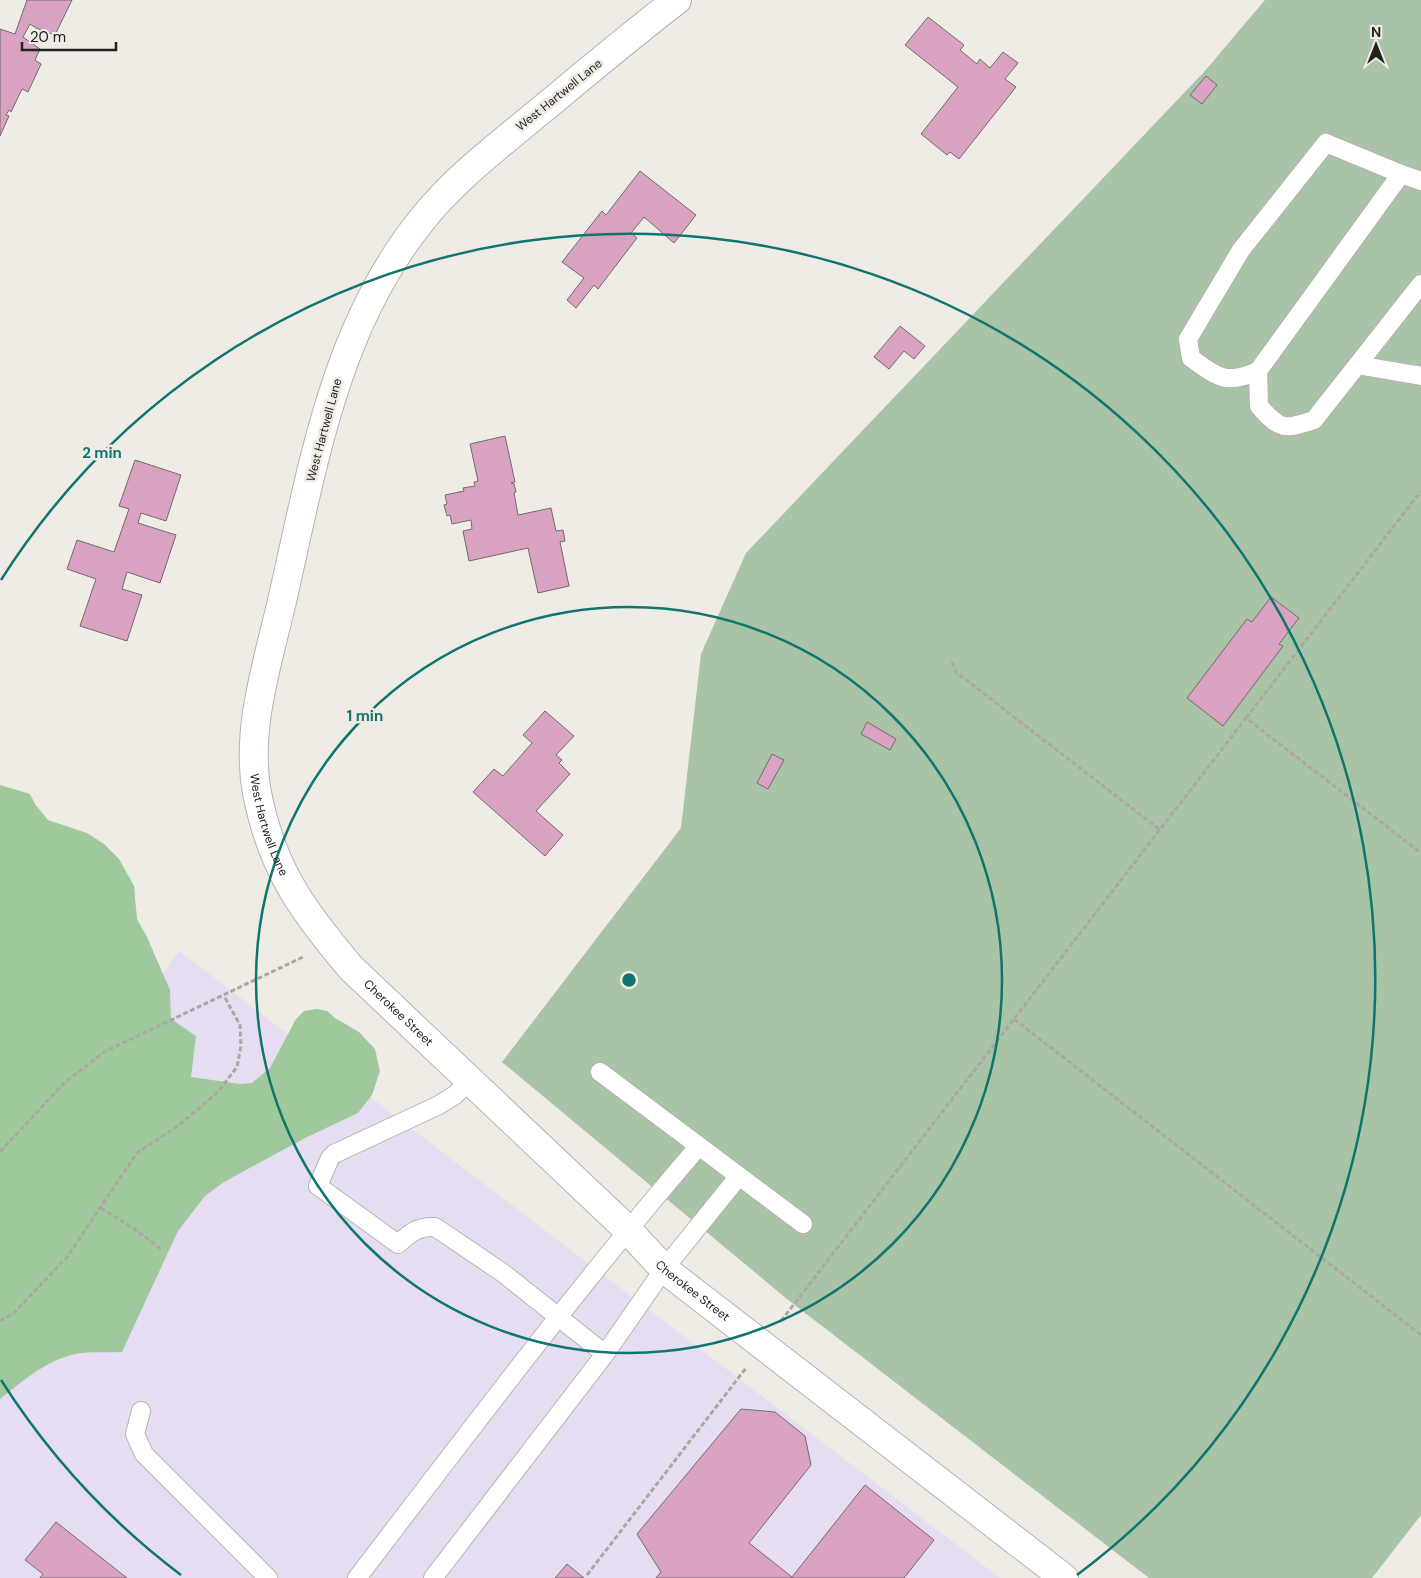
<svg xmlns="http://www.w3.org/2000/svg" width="1421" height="1578" font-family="'DM Sans',sans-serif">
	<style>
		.education { fill: #e6ddf2 }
		.green { fill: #a8c3a6 }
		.forest { fill: #9fc99d }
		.building { fill: #d9a2c1; stroke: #716b6e }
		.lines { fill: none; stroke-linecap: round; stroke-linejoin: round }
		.lane-casing { stroke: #b7b3ae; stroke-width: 20 }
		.street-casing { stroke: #b7b3ae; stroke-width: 30 }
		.path { stroke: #aaa7a2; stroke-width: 3; stroke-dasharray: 5 2.5; stroke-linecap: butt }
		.lane { stroke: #fff; stroke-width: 18 }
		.street { stroke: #fff; stroke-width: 28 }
		.ring { fill: none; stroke: #0f766e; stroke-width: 2.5 }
		.labels { text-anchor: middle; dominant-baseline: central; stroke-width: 5; stroke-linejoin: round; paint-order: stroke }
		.street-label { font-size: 12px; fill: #242220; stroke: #efebe5 }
		.centre { fill: #0f766e; stroke: #efebe5; stroke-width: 2.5 }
		.ring-label { font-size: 15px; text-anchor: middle; font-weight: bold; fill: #0f766e; stroke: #efebe5; stroke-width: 5; stroke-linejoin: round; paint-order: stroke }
	</style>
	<rect width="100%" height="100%" fill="#efebe5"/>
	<path class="education" d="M179,951L1000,1578H0V1195L66,1116Z"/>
	<path class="green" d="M1265,0H1421V1515L1372,1578H1149L787,1299L502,1062L681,828L701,654L746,553L1204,72Z"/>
	<path class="forest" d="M0,785L30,794L35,804L48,820L87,833L104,844L119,859L134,886L137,919L147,937L170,990L171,1019L196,1036L191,1077L240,1084L252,1083L270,1068L296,1019L304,1011L317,1009L327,1011L335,1018L359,1032L375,1049L380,1071L372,1095L358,1113L305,1138L224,1182L205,1196L178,1231L122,1352C107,1353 90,1351 76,1354C46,1360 23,1381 0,1399Z"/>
	<path class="building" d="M27,0H72L55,35L36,28L30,24L23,37L40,49L35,60L41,64L28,92L22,89L11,112L9,110L6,115L9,116L0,136V29L15,34Z
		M928,17L964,45L960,50L977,64L980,59L990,68L1003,52L1018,63L1005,79L1016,87L959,159L950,152L947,155L921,134L958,87L905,45Z
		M1206,76L1217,85L1202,104L1190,95Z
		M640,171L696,215L674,243L644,217L631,233L637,238L598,289L594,285L576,308L567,300L584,278L562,262L602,211L606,215Z
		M900,326L925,346L914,359L904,351L889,369L874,357Z
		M505,436L515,482L511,483L514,484L516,492L514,493L518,515L551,508L556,531L563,530L565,541L560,542L569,586L538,593L528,548L469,561L463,531L472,529L471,520L452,524L450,515L447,516L444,505L447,504L445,495L464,491L463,488L475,486L474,482L478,481L470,444Z
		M135,460L181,475L166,521L141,513L138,523L176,535L160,583L127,572L122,589L142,595L127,641L80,626L96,579L67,569L77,540L114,552L129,509L119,506Z
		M1271,597L1299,618L1279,644L1283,646L1223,726L1187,698L1247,619L1252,622Z
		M545,711L574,736L556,755L562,760L559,763L570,774L536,811L563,835L545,856L473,792L494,769L503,776L532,743L523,735Z
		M867,722L896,739L890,750L861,734Z
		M772,754L784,760L768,789L757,783Z
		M741,1409L775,1412L805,1436L811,1465L749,1543L792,1577L865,1485L934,1540L904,1578H656L661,1572L637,1534Z
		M56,1522L127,1578H40L43,1574L25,1560Z
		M567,1564L584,1578H555Z"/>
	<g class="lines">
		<g class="lane-casing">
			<path id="lane" d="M1421,181L1401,174L1258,371L1259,406C1280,430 1284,430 1314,420L1421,284
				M1357,365L1421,376
				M1258,371C1226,385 1219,378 1191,358L1188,339L1241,250L1326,143L1401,174
				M600,1072L803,1224
				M471,1079L455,1095L439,1105L334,1154L330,1158L318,1186L398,1244C410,1233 418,1226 435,1227L503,1273L605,1354
				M141,1411L135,1434L144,1454L268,1578
				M357,1578C469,1432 579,1285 699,1146
				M433,1578L605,1354L664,1269L739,1176"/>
		</g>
		<g class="street-casing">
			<g id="street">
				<path id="s1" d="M677,0C630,36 585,74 539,112C498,146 454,179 421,221C334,329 312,470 282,601C268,662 245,730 257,793C272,869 302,910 351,968L627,1229L664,1269L1064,1578"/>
			</g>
		</g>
		<path class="path" d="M952,662L956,672L1160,830
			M1246,718L1421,491
			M1014,1019L1421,1335
			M0,1152L63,1084L104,1052L303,957
			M101,1208L133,1228L161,1249
			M0,1321L14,1313L67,1257L137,1153L178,1126L218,1092L237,1067L241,1046L240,1025L224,996
			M781,1321L1246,718L1421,853
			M587,1575L746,1368"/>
		<use href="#lane" class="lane"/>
		<use href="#street" class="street"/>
	</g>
	<g class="ring">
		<circle cx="629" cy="980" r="373"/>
		<path d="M181 1575A745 745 0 0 1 1 1380M1 580A745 745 0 1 1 1077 1575"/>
	</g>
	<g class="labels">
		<g class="street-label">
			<text transform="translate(559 95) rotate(-39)">West Hartwell Lane</text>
			<text transform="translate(324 430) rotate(-75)">West Hartwell Lane</text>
			<text stroke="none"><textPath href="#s1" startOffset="976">West Hartwell Lane</textPath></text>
			<text stroke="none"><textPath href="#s1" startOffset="1209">Cherokee Street</textPath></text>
			<text stroke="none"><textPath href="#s1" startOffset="1614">Cherokee Street</textPath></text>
		</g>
	</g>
	<circle cx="629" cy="980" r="8" class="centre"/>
	<g class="ring-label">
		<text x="102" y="458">2 min</text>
		<text x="365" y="721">1 min</text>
	</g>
	<g transform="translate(1376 45)" stroke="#efebe5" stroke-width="4" paint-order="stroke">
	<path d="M0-4L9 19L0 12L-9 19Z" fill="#242220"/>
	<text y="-8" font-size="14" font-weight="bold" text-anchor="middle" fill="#242220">N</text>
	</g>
	<path d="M22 42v8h94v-8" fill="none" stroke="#242220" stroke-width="2.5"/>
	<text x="30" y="42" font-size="15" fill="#242220" stroke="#efebe5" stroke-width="4" paint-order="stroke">20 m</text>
</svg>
